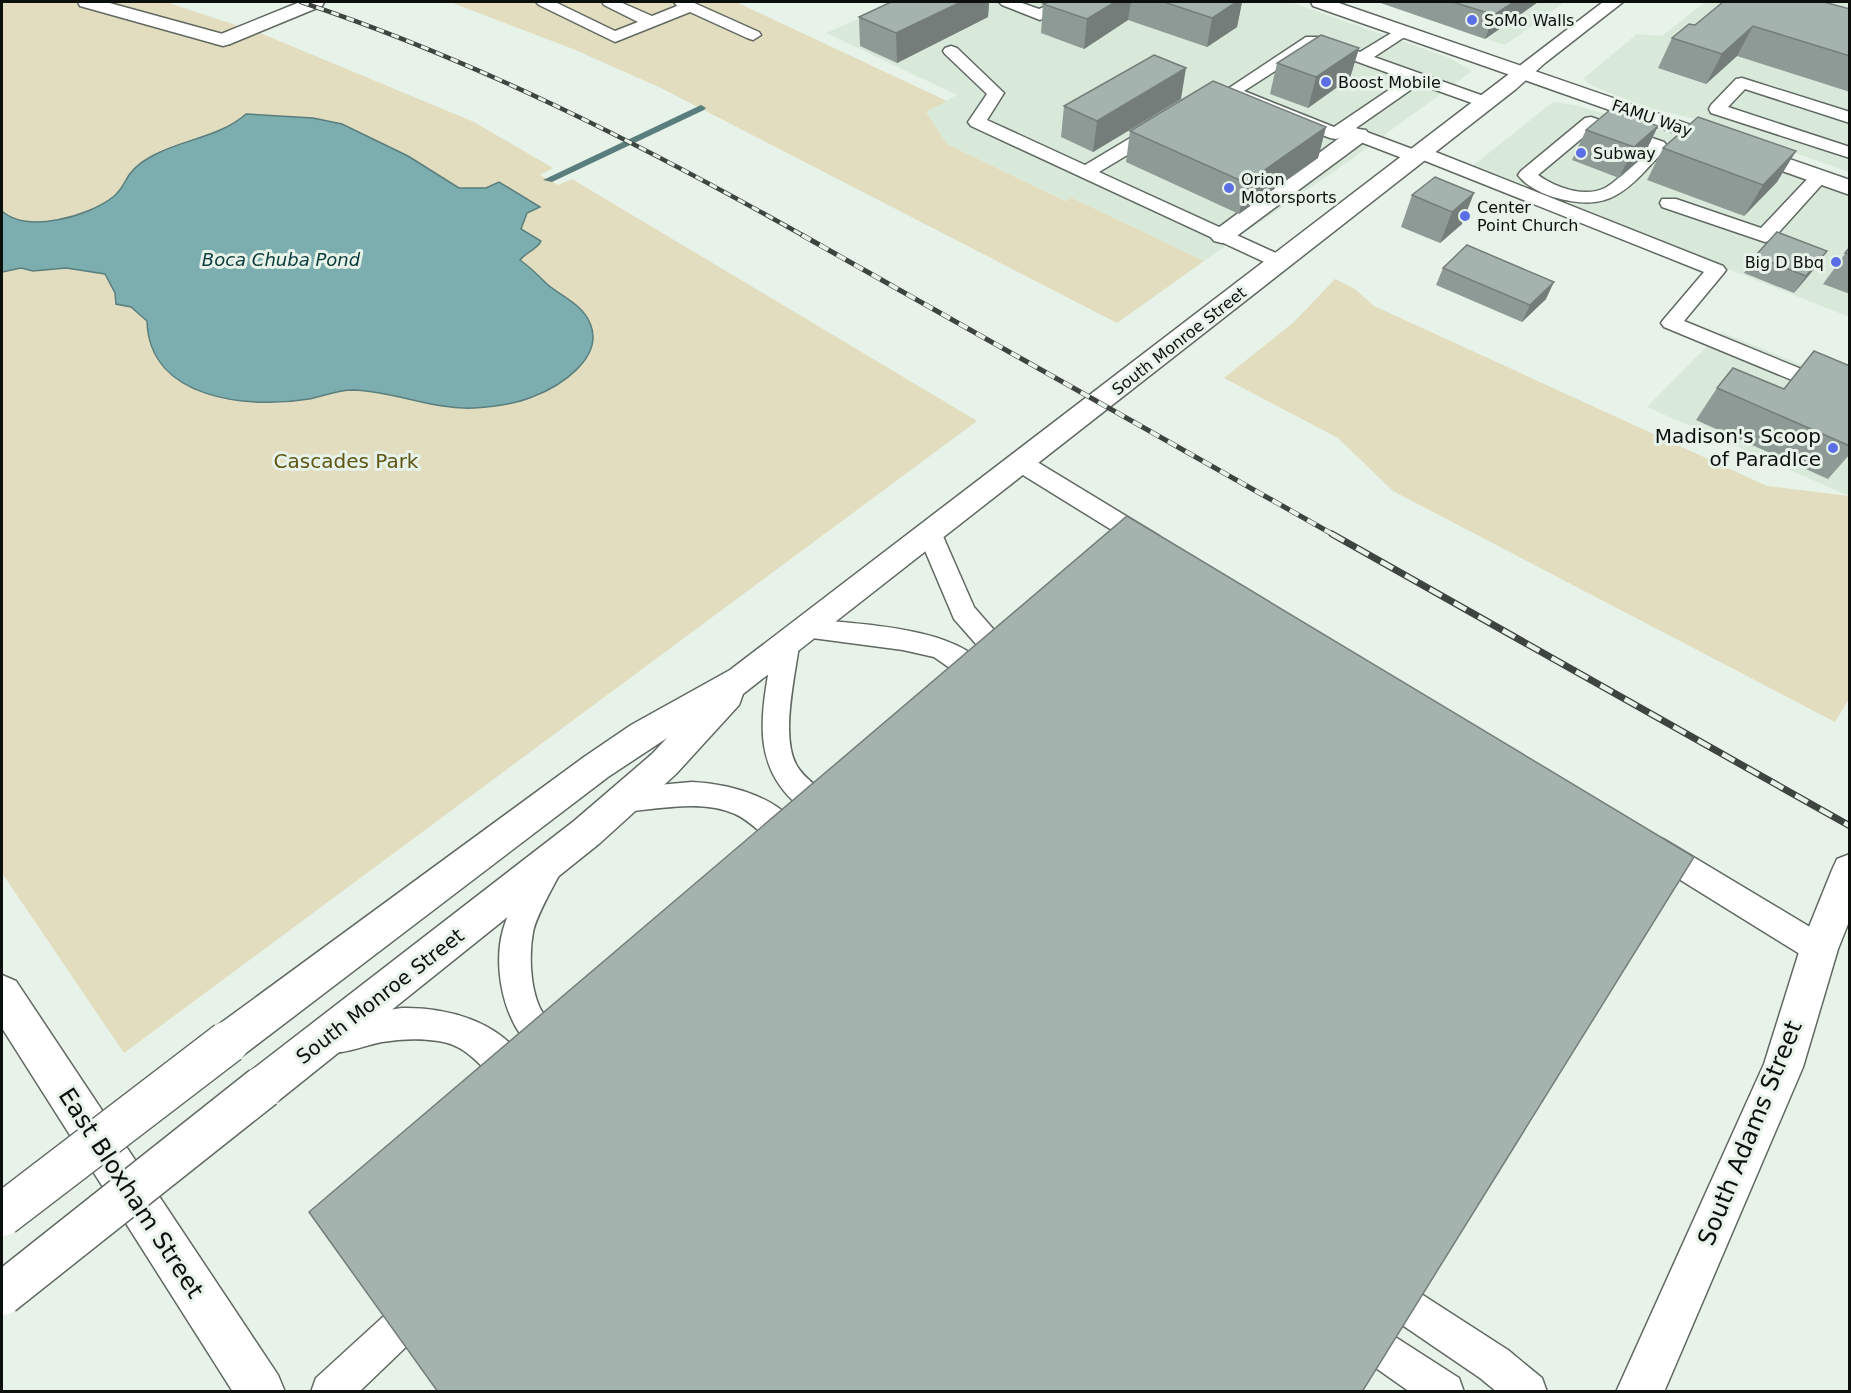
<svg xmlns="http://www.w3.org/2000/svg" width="1851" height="1393" font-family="'DejaVu Sans',sans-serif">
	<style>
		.built { fill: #d8e9da }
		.green { fill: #e2ddbe }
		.water { fill: #7cadaf; stroke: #5a7e7e; stroke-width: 1.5 }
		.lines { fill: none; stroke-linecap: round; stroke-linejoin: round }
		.stream { fill: #5a7e7e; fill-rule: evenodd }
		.lane-casing { stroke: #606961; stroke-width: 3 }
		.street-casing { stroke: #606961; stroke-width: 3 }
		.secondary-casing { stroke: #606961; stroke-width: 3 }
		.primary-casing { stroke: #606961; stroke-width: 3 }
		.lane { fill: #fff; fill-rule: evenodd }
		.street { fill: #fff; fill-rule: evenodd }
		.secondary { fill: #fff; fill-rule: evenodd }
		.primary { fill: #fff; fill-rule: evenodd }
		.rail-far2-casing { stroke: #3e443f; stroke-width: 4.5 }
		.rail-far1-casing { stroke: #3e443f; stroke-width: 5 }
		.rail-casing { stroke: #3e443f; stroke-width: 7 }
		.rail-far2 { stroke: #e7f2e9; stroke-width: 3; stroke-dasharray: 8; stroke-linecap: butt }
		.rail-far1 { stroke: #e7f2e9; stroke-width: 4; stroke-dasharray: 10; stroke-linecap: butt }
		.rail { stroke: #e7f2e9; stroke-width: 4.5; stroke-dasharray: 14; stroke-linecap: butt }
		.primary-bridge-casing { stroke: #606961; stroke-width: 45; stroke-linecap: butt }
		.primary-bridge { stroke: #fff; stroke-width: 42 }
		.wall { fill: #8e9a96 }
		.shaded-wall { fill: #747d7a }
		.building { fill: #a5b3ae; stroke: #747d7a; stroke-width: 1.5 }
		.poi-dot { fill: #5b6ee5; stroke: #e7f2e9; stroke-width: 2 }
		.labels { text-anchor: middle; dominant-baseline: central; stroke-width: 6; stroke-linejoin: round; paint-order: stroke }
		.far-poi-label { font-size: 16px; fill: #0c100d; stroke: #e7f2e9; text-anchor: start }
		.far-street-label { font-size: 16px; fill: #0c100d; stroke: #e7f2e9 }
		.far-water-label { font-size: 18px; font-style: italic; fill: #093a3c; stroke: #e7f2e9 }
		.poi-label { font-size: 20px; fill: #0c100d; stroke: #e7f2e9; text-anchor: end }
		.park-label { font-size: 20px; fill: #5f5515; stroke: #e7f2e9 }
		.street-label { font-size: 20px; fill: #0c100d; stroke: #e7f2e9 }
		.near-street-label { font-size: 24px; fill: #0c100d; stroke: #e7f2e9 }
	</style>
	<rect width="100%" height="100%" fill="#e7f2e9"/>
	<path class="built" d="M897,2H1290L1450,58L1472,71L1349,161L1204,261L1072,198L1066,201L947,144L926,112L957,95L826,33Z
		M1376,2H1565L1505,45Z
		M1703,2H1849V172L1708,122L1653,109L1604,91L1588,83L1584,78L1637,34L1662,36L1704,3Z
		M1553,102L1575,105L1687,139L1849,196V317L1471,167Z
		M1721,332L1849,384V496L1647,407Z"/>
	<path class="green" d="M2,2H166L260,33L474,122L553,168L540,175L558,185L572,179L977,421L124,1053L2,873Z
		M450,2H736L947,101L926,112L947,144L1065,201L1072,198L1204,261L1117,323L661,88L573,49Z
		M1335,279L1355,289L1374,306L1767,486L1849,496V699L1835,722L1393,491L1338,438L1224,378L1294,322Z"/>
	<path class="water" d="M246,114L313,118L342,124L408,156L459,188H486L499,182L540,207L527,213L521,229L541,241C538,249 526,252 520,260C530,267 538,275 547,284C562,297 582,304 590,323C605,358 559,387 532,397C515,404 492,407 474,408C432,410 394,391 353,390C337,390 324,396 309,399C249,409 149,400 147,321L131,307L116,304L115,293L105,274L66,268L33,271L21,268L2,272V211C27,234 89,216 113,197C121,191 124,183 129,175C136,165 145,160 154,155C184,139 220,137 246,114Z"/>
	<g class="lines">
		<path class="stream" d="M701,105L706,108L704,110L552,182L543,180Z"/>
		<g class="lane-casing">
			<path id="lane" d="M536,2H555L615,31L638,22L604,5L602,2H620L652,16L677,6L674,2H692L759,32L761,35L753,40L747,38L690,12L615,42L539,5Z
				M999,2H1019L1039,9L1056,2H1075L1072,5L1040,20L1002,5Z
				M1403,26L1409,28L1411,31L1409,34L1374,57L1492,99L1494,103L1486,108L1419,84L1356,128L1415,150L1422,148L1428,149L1723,266L1726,270L1723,274L1684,321L1850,389V404L1664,327L1661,323L1664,319L1704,272L1423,160L1416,162L1410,161L1345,136L1336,139L1330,138L1225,96L1223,92L1306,37H1318L1360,52ZM1314,46L1405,79L1334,127L1244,91Z
				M951,46L957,48L1004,93L987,120L1085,165L1152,125H1164L1167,129L1164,133L1099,172L1287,258L1290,262L1287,266H1273L971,126L968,122L987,94L945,54L943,51L945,48Z
				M1742,78L1850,112V123L1745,89L1728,107L1850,147V158L1711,113L1709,109L1711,105L1736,79Z
				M1591,117L1664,142L1667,146C1661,155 1652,163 1645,171C1616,202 1596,209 1553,197C1541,193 1526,186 1518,175L1521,171L1585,118ZM1593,129L1646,148C1634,161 1621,179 1605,188C1585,198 1556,188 1538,175Z
				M1819,172L1825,173L1828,177L1825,181L1772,240L1765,242L1662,207L1660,203L1662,199H1676L1761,228L1813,173Z
				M1021,455L1029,457L1159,536L1162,542L1159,548L1150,551L1141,548L1013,469L1009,463L1013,457Z
				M930,525L939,528L942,534L974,607L1008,646L1012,653L1008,660L999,663L990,660L954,619L918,534L921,528Z
				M806,619C854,624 965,626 989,673L985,680L976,683L967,680L934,657L903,650L797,636L793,629L797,622Z
				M786,635L795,638L799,645C795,677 780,738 797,766C807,783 827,790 835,807L831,816C817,821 810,815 799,806C746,762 764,704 773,645L777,638Z
				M692,782C730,784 784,797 803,836L798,845C774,854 757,823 735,814C702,799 659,809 624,812L614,809L610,800L614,791L624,788Z
				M1655,836L1665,840L1830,939L1835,949L1830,959L1819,964L1808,959L1645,858L1640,849L1645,840Z
				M550,851L561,855L565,864C556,882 537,913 533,932C529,954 530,985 539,1006C545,1020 560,1028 566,1043L562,1054L550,1059C507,1042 491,972 503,930C509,907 529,876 539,855Z
				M402,1008C451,1007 510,1024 531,1074L526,1086L514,1091C484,1078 475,1046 438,1041C419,1038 400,1039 382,1042C361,1046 338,1058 318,1050L314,1039L318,1028C345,1017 373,1012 402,1008Z
				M1402,1284L1415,1290L1508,1350L1542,1378L1547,1392H1497L1480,1378L1389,1316L1383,1303L1389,1290Z
				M421,1288L434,1294L440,1307L434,1320L359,1392H311L316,1378L408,1294Z
				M1376,1327L1389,1333L1459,1378L1464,1392H1410L1363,1359L1357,1346L1363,1333Z"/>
		</g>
		<g class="street-casing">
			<path id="street" d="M300,2H324L322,6L230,44H216L213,40L216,36Z
				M1311,2H1336L1530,69L1533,73L1530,77H1516L1313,6Z
				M1358,129L1366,130L1369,135L1366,140L1230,241L1222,243L1214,241L1210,236L1214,231L1350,130Z"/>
		</g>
		<g class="secondary-casing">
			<path id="secondary" d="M78,2H106L230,36L233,40L230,44L223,46L80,6Z
				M1523,67L1850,180V195L1516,77L1513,73L1516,69Z
				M1850,854V919L1838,949L1803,1067L1664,1392H1616L1764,1064L1800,949L1832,870L1837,859Z
				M2,975L16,981L278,1375L285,1392H233L2,1028Z"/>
		</g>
		<g class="primary-casing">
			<path id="primary" d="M1603,2H1623L1545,63L1516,89L743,694L739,705L676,774L600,843L278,1101L263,1108L248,1101L242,1087L248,1073L574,821L652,754L667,738L608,777L242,1056L228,1062L214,1056L208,1042L214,1028L584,757L631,725L730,670Z"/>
		</g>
		<use href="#lane" class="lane"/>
		<use href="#street" class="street"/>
		<use href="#secondary" class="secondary"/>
		<use href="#primary" class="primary"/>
		<g class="rail-far2-casing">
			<path id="rail-far2" d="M301,2C478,61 642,145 804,236"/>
		</g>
		<g class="rail-far1-casing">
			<path id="rail-far1" d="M802,235L1334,535"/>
		</g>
		<g class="rail-casing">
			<path id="rail" d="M1332,534L1850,826"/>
		</g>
		<use href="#rail-far2" class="rail-far2"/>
		<use href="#rail-far1" class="rail-far1"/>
		<use href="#rail" class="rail"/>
		<g class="primary-bridge-casing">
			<path id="primary-bridge" d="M2,1215L228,1042
				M2,1294L263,1087"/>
		</g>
		<use href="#primary-bridge" class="primary-bridge"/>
	</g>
	<path class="wall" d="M891,2H989L988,17L897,63L860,46L859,17Z
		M1048,2H1242L1237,27L1207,47L1128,20L1084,49L1041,33L1043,4Z
		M1378,2H1538L1485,39Z
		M1850,9V92L1737,56L1706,84L1658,68L1672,38L1695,25Z
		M1359,48L1350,78L1308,108L1270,94L1277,63Z
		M1181,99L1093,152L1061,137L1064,106Z
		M1658,126L1643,157L1619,178L1572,160L1586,130Z
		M1326,127L1318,158L1239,214L1126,162L1130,131Z
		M1663,148L1796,151L1777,182L1744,216L1647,180Z
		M1435,177L1462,224L1440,243L1401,227L1412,195Z
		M1850,247V294L1823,284Z
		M1827,251L1815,268L1794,293L1744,273L1755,256Z
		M1443,268L1546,299L1522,322L1436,285Z
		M1850,366V454L1828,479L1696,420L1717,388L1784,389Z"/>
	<path class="shaded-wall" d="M961,2H989L988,17L897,63L896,33Z
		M1115,2H1131L1128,20L1084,49L1087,19Z
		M1225,2H1242L1237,27L1207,47L1212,18Z
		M1514,2H1538L1485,39L1494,15Z
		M1753,26L1737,56L1706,84L1722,54Z
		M1359,48L1350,78L1308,108L1316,77Z
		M1186,68L1181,99L1093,152L1097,121Z
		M1658,126L1643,157L1619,178L1634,147Z
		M1326,127L1318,158L1239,214L1246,183Z
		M1796,151L1777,182L1744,216L1763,185Z
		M1474,193L1462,224L1440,243L1452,212Z
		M1827,251L1815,268L1794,293L1806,276Z
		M1554,282L1546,299L1522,322L1530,305Z"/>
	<path class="building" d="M891,2H961L896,33L859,17Z
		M1048,2H1115L1087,19L1043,4Z
		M1164,2H1236L1212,18Z
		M1453,2H1514L1494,15Z
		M1723,2H1824L1850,9V56L1753,26L1722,54L1672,38L1689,24L1695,25Z
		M1321,35L1359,48L1316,77L1277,63Z
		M1154,55L1186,68L1097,121L1064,106Z
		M1213,81L1326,127L1246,183L1130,131Z
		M1611,109L1658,126L1634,147L1586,130Z
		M1698,117L1796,151L1763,185L1663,148Z
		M1435,177L1474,193L1452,212L1412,195Z
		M1777,232L1827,251L1806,276L1755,256Z
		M1467,245L1554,282L1530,305L1443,268Z
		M1850,247V254L1845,253Z
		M1814,351L1850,366V446L1717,388L1733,368L1784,389Z
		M1127,516L1694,857L1362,1392H438L309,1212Z"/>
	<g class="poi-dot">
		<circle cx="1472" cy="20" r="6"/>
		<circle cx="1326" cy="82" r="6"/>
		<circle cx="1581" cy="153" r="6"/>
		<circle cx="1229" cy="188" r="6"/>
		<circle cx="1465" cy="216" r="6"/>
		<circle cx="1836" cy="262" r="6"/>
		<circle cx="1833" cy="448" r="6"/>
	</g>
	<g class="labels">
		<g class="far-poi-label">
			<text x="1484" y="20">SoMo Walls</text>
			<text x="1338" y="82">Boost Mobile</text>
			<text x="1593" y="153">Subway</text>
			<text x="1241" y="179">Orion<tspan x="1241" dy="18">Motorsports</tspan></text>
			<text x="1477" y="207">Center<tspan x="1477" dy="18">Point Church</tspan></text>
			<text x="1824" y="262" text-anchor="end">Big D Bbq</text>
		</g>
		<g class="far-street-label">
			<text transform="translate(1652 118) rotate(19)">FAMU Way</text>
			<text transform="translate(1179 341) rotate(-38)">South Monroe Street</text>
		</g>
		<g class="far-water-label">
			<text x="281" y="259">Boca Chuba Pond</text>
		</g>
		<g class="poi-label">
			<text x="1821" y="436">Madison's Scoop<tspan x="1821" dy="23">of ParadIce</tspan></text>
		</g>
		<g class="park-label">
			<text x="346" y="461">Cascades Park</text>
		</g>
		<g class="street-label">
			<text transform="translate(380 996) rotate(-38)">South Monroe Street</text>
		</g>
		<g class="near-street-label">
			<text transform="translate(1750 1133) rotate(-68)">South Adams Street</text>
			<text transform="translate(131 1193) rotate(57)">East Bloxham Street</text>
		</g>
	</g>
	<rect width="1851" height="1393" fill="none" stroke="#0c100d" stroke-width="6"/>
</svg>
